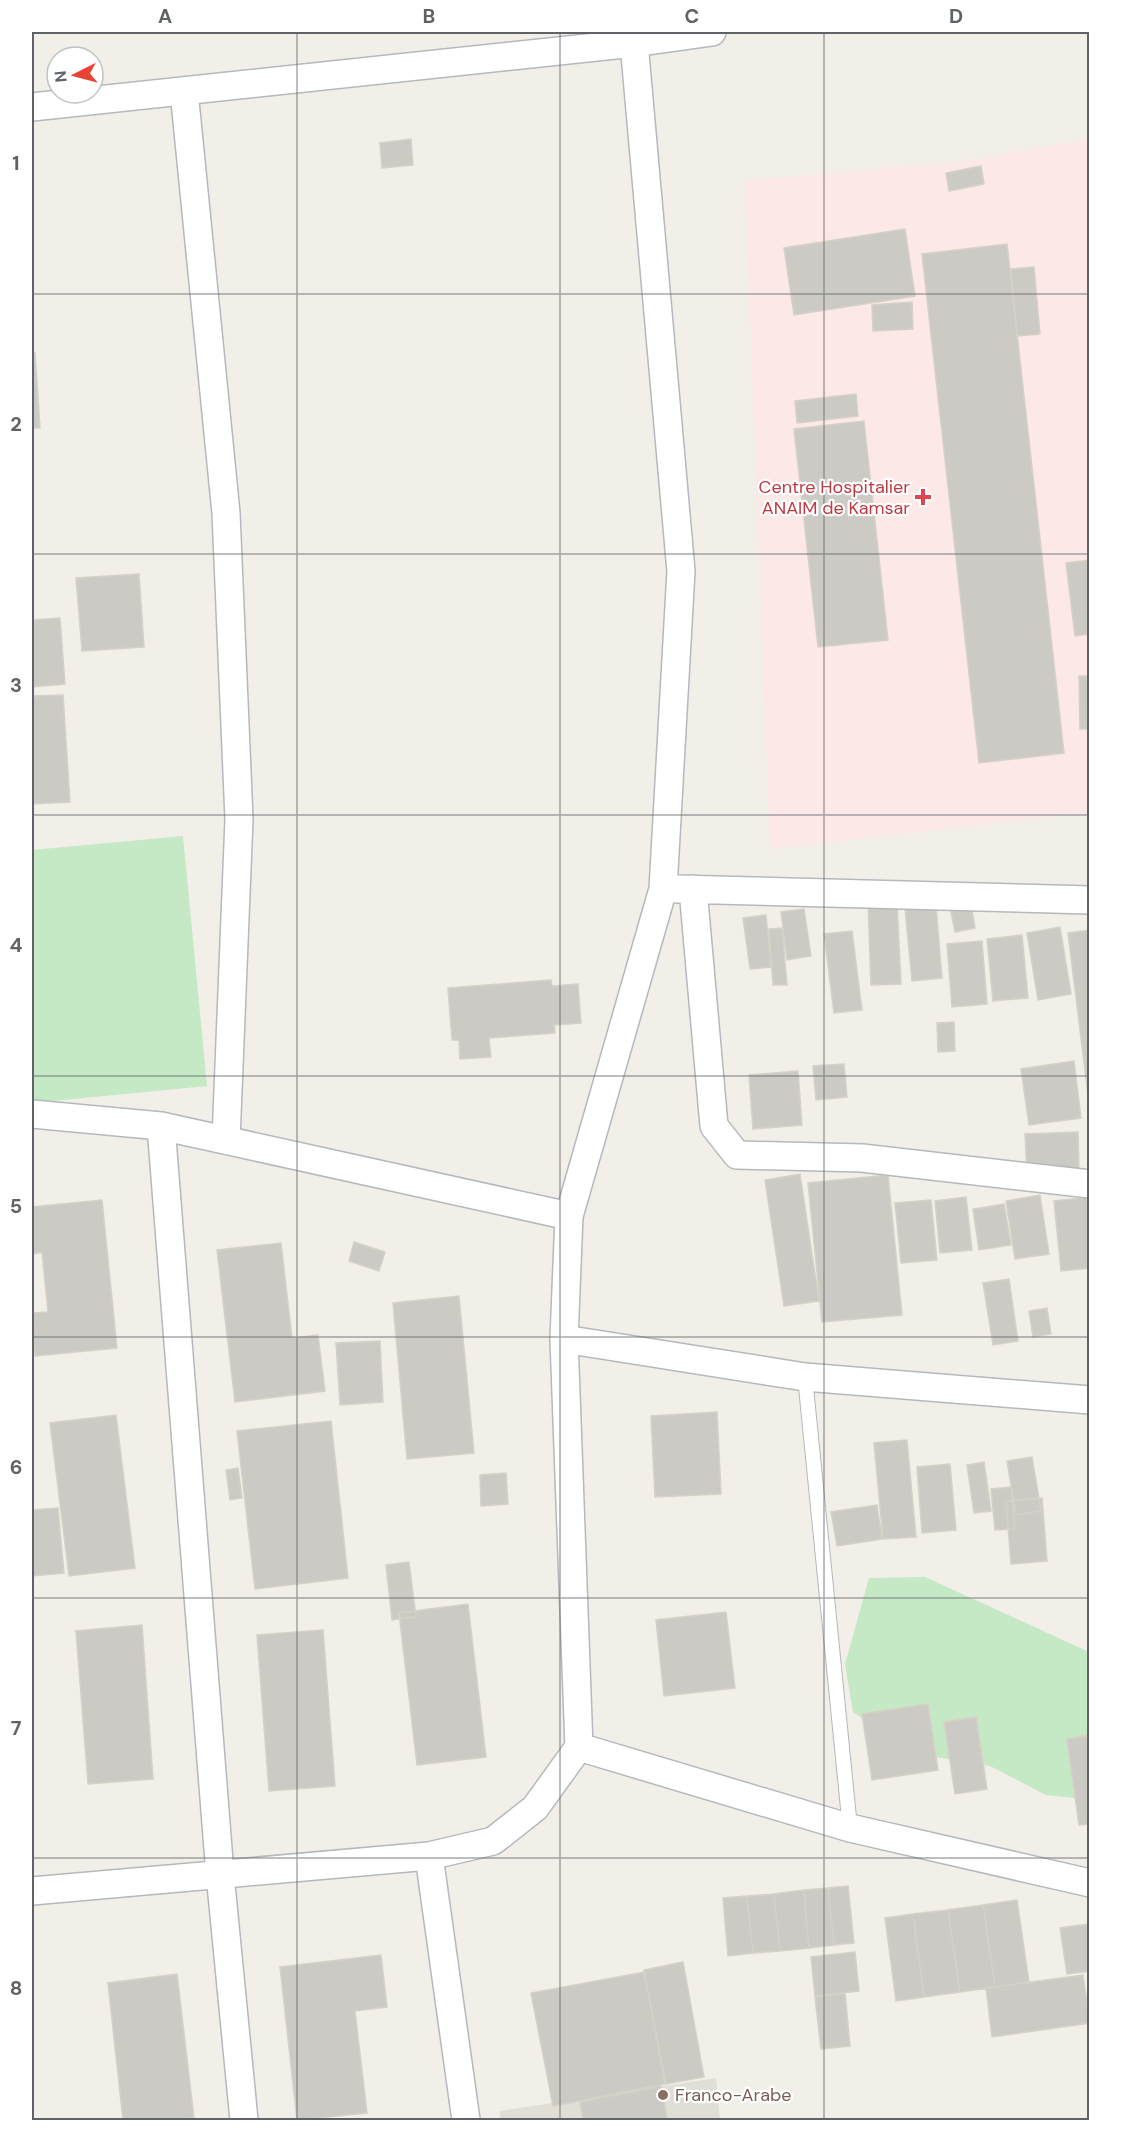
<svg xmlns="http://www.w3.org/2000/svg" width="1121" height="2152" font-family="'DM Sans',sans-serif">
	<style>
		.education { fill: #e1ded6 }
		.medical { fill: #fce8e6 }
		.green { fill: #c5e8c5 }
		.building { fill: #cccac5; stroke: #d6d1c6; stroke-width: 1.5 }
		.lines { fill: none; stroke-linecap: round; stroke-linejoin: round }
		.service-casing { stroke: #b5b8bc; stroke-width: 16 }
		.minor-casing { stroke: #b5b8bc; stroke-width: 30 }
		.service { stroke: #fff; stroke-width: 14 }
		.minor { stroke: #fff; stroke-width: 27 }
		.grid { fill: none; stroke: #5f6368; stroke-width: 1.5; stroke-opacity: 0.55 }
		.health-dot { fill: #e0444e; stroke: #fff; stroke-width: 2 }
		.education-dot { fill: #8d6e63; stroke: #fff; stroke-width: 2 }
		.labels { text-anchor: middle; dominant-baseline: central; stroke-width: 4.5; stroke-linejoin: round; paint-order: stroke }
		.health-label { font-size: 18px; fill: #be3a42; stroke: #fff; text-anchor: end }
		.education-label { font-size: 18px; fill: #785e54; stroke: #fff; text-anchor: start }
		.neatline { fill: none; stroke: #5f6368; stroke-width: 2 }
		.grid-label { font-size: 20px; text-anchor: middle; font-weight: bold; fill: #5f6368 }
	</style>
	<rect width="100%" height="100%" fill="#f1efe8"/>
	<path class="education" d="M716,2078L720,2120H500V2111Z"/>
	<path class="medical" d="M1089,139V812L770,849L745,181L957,162Z"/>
	<path class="green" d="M183,836L207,1086L32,1103V850Z
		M925,1577L1089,1652V1797L1075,1798L1046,1795L990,1766L911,1753L853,1712L845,1664L869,1578Z"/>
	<path class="building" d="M411,139L413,165L382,168L380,143Z
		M981,166L984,184L949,191L946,173Z
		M905,229L915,296L794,315L784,248Z
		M1007,244L1064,753L979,763L922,254Z
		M1034,267L1040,334L1017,336L1011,269Z
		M912,302L913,329L873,331L872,305Z
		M32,353H35L40,428H32Z
		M856,394L858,416L797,423L795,401Z
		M864,421L888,640L818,647L794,429Z
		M1090,560V634L1075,636L1066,563Z
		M139,574L144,647L82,651L76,578Z
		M60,618L65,684L32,687V620Z
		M1079,676H1090V729H1080Z
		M63,695L70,802L32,804V696Z
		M970,899L975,928L955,932L949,902Z
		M868,902H897L901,984L871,985Z
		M936,905L942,978L912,981L905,908Z
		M804,909L811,956L787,960L781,912Z
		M766,915L771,967L750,969L743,918Z
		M1060,927L1071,994L1038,1000L1027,933Z
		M782,928L787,985H773L769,929Z
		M1090,930V1111L1068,933Z
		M852,931L862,1010L834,1013L824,934Z
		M1022,935L1028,998L993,1001L987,939Z
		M982,941L987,1004L952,1007L947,944Z
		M551,980L552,986L578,984L581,1023L554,1025L555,1033L489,1038L491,1057L460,1059L459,1040H452L448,988Z
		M954,1022L955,1051L938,1052L937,1023Z
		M1074,1061L1081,1118L1029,1125L1021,1069Z
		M844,1064L847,1097L816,1100L813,1066Z
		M798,1071L802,1125L753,1129L749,1075Z
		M1078,1132L1079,1171L1027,1173L1025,1134Z
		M800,1174L819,1301L784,1306L765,1180Z
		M888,1175L902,1315L822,1322L808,1183Z
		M1040,1195L1049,1254L1015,1259L1006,1201Z
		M966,1197L972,1250L940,1253L935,1201Z
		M1090,1197V1268L1061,1271L1054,1201Z
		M102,1200L117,1348L35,1356L32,1313L48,1312L42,1252L32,1254V1207Z
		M931,1200L937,1260L901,1263L895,1203Z
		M1004,1204L1011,1245L979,1250L973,1209Z
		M354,1242L385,1252L379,1271L349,1261Z
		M281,1243L292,1338L318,1335L325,1391L235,1402L217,1250Z
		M1009,1279L1018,1341L993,1345L983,1283Z
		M459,1296L474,1453L407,1459L393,1303Z
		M1047,1308L1051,1334L1033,1337L1029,1311Z
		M380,1341L383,1402L340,1405L336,1343Z
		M717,1412L721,1494L655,1497L651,1416Z
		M116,1415L135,1568L69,1576L50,1423Z
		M331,1421L348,1578L255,1589L237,1431Z
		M907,1440L916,1537L883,1539L874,1443Z
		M1032,1457L1041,1511L1016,1515L1007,1461Z
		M984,1462L991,1511L974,1513L967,1465Z
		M950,1464L956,1530L922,1533L917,1467Z
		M238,1468L242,1498L230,1500L226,1470Z
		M506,1473L508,1504L481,1506L480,1475Z
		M1011,1487L1015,1529L995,1530L991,1489Z
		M1042,1498L1047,1561L1011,1564L1006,1501Z
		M877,1505L882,1539L837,1546L831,1512Z
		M58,1508L64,1573L32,1576V1510Z
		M409,1562L416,1617L392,1620L386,1565Z
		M468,1604L486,1757L417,1765L399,1613Z
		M726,1612L735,1688L664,1696L656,1620Z
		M142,1625L153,1779L88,1784L76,1631Z
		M323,1630L335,1786L269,1791L257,1635Z
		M928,1704L938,1770L872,1780L862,1714Z
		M976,1717L987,1789L955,1794L944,1722Z
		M1090,1735V1824L1079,1825L1067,1739Z
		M848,1886L854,1943L834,1945L828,1888Z
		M828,1888L834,1945L809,1948L804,1890Z
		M804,1890L809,1948L780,1951L774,1894Z
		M774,1894L780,1951L753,1953L747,1896Z
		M747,1896L753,1953L728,1956L723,1898Z
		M1017,1900L1029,1982L995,1987L983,1905Z
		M983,1905L995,1987L960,1992L948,1910Z
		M948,1910L960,1992L924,1997L913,1914Z
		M913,1914L924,1997L896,2001L885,1918Z
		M1088,1924L1090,1971L1067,1974L1060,1928Z
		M855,1952L859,1991L815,1996L811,1957Z
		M381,1955L387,2007L355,2011L367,2113L297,2120L280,1967Z
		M683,1962L704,2077L666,2084L644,1970Z
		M644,1972L665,2084L553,2106L531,1993Z
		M177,1974L194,2118L171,2120H123L108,1983Z
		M1083,1975L1090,2023L992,2037L986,1988Z
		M845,1993L850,2046L821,2049L815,1997Z
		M661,2086L667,2118L656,2120H583L580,2102Z"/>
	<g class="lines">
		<g class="service-casing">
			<path id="service" d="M805,1377L850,1828"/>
		</g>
		<g class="minor-casing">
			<path id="minor" d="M184,91L226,513L239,819L226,1140
				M32,107L634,43L712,32
				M677,889L1090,900
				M693,889L714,1126L737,1155L862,1158L1090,1184
				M32,1114L161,1126L569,1216
				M161,1126L220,1874L244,2120
				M564,1339L805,1377L1090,1400
				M579,1747L850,1828L1090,1883
				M429,1856L466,2120
				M32,1891L429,1856L493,1841L535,1808L579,1747L564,1339L569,1216L663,889L681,571L634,43"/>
		</g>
		<use href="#service" class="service"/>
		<use href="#minor" class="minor"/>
	</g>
	<path class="grid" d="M297,32V2120M560,32V2120M824,32V2120M32,294H1090M32,554H1090M32,815H1090M32,1076H1090M32,1337H1090M32,1598H1090M32,1858H1090"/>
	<path class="health-dot" d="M920 488h6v6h6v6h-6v6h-6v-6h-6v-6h6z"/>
	<circle class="education-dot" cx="663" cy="2095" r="6"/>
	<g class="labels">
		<g class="health-label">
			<text x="910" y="487">Centre Hospitalier<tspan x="910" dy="21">ANAIM de Kamsar</tspan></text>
		</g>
		<g class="education-label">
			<text x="675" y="2095">Franco-Arabe</text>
		</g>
	</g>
	<rect width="1121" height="2152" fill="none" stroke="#ffffff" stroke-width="66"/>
	<g transform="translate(75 75) rotate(264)"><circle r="28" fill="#ffffff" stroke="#bfc1c3" stroke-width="1.5"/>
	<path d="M0-4.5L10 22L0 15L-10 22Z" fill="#ea4335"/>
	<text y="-9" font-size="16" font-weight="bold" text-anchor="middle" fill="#5f6368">N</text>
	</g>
	<rect x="33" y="33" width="1055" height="2086" class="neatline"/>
	<g class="grid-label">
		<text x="165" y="23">A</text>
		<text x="429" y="23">B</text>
		<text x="692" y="23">C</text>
		<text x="956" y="23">D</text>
		<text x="16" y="170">1</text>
		<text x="16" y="431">2</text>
		<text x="16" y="692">3</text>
		<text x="16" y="952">4</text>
		<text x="16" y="1213">5</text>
		<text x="16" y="1474">6</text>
		<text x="16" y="1735">7</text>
		<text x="16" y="1995">8</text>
	</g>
</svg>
